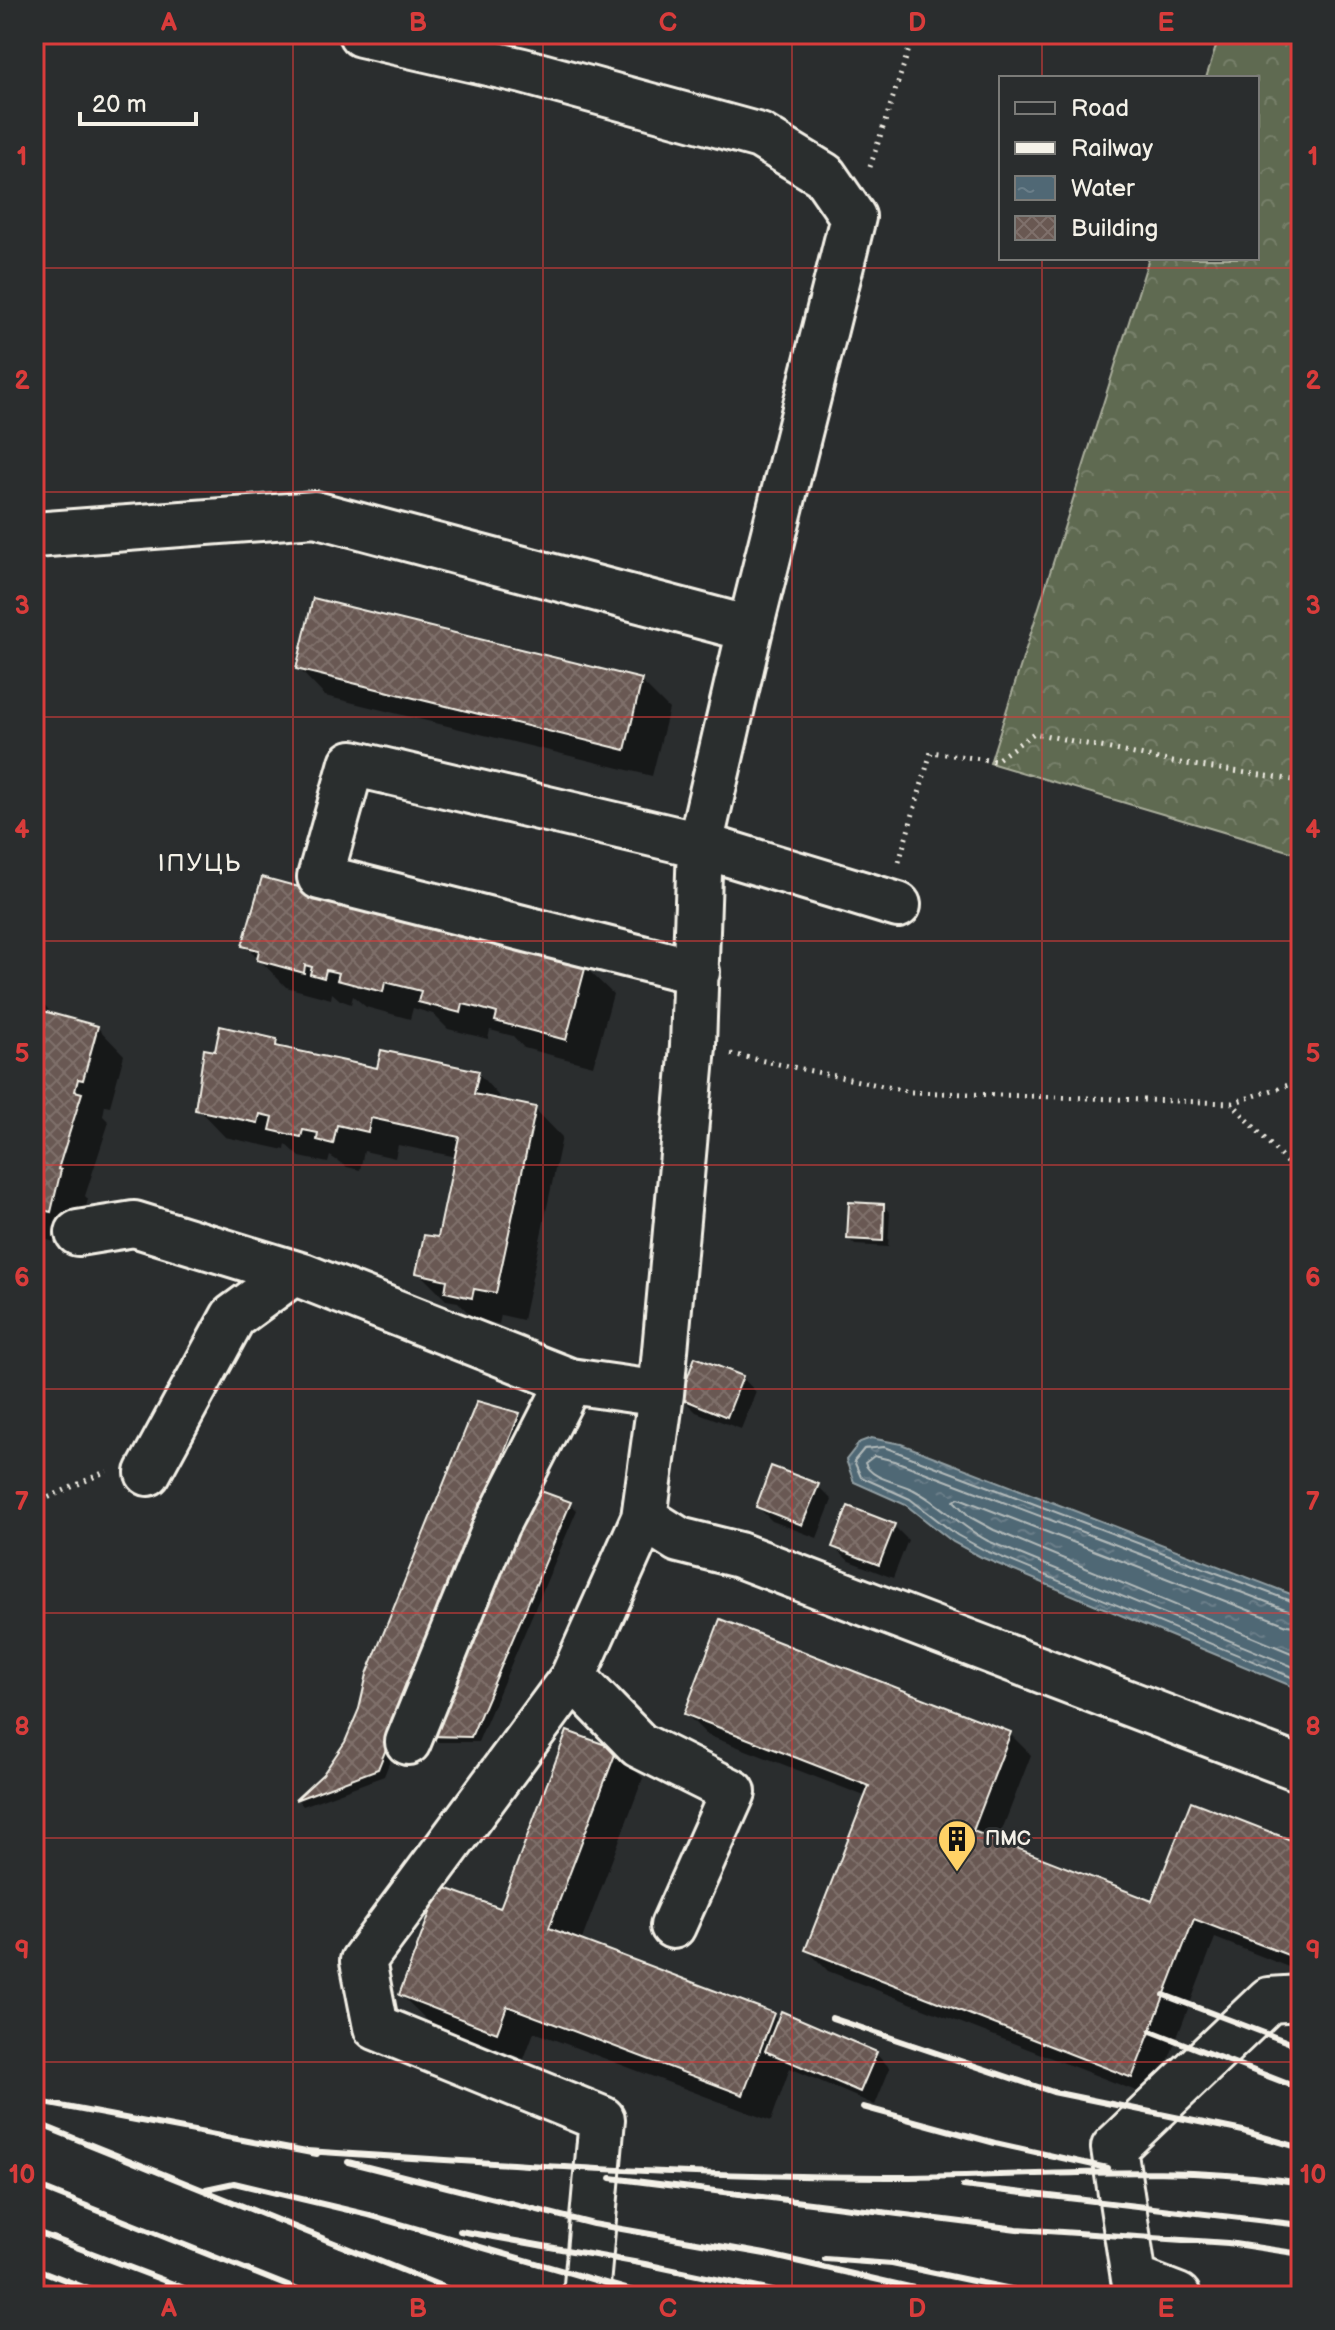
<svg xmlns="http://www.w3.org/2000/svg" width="1335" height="2330" font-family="'Balsamiq Sans',sans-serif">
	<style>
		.forest { fill: url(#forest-crowns); stroke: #aaae9c; stroke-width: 2 }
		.water { fill: url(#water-ripples); stroke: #929fa3; stroke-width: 2 }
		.shadow { fill: #0007 }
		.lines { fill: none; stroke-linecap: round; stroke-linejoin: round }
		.shore { stroke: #b2baba; stroke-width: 2 }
		.building { fill: url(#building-cross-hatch); stroke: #f4f1e8; stroke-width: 2 }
		.minor-casing { stroke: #f4f1e8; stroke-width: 50 }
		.path { stroke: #f4f1e8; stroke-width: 5; stroke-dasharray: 2 6; stroke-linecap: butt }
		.minor { stroke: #2a2d2e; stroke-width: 44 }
		.rail { stroke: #f4f1e8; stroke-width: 6 }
		.grid { fill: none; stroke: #d93c3b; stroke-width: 2; stroke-opacity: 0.55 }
		.labels { text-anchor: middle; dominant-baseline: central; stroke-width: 6; stroke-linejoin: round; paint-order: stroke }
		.poi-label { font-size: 20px; font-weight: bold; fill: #f4f1e8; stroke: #2a2d2e; text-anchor: start }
		.quarter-label { font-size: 24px; letter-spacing: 2px; fill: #f4f1e8; stroke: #2a2d2e }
		.neatline { fill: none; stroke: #d93c3b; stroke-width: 3 }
		.grid-label { font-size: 26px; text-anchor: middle; font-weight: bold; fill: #d93c3b }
	</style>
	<defs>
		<pattern id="forest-crowns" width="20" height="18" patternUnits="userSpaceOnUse" patternTransform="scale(2)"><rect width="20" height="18" fill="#5f6a51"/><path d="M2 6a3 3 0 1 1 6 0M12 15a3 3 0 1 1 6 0" fill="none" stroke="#77806a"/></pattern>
		<pattern id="water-ripples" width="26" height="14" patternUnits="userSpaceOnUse" patternTransform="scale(2)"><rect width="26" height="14" fill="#506875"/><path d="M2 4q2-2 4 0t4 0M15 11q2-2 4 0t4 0" fill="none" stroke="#6a7e89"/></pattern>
		<pattern id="building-cross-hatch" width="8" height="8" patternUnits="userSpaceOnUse" patternTransform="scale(2)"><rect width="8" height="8" fill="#695852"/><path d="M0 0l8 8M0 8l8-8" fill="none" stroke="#7f706b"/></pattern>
	</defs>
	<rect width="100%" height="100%" fill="#2a2d2e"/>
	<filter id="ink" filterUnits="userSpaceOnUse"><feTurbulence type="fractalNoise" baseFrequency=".0125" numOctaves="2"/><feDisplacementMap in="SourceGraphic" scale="16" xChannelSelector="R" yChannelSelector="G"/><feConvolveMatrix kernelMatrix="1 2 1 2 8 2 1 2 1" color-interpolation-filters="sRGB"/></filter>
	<g filter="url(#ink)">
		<path class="forest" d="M1220,34H1301V855L990,763L1149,258H1257V78H1206Z"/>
		<path class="water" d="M871,1438L901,1444L1301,1598V1690L981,1557L953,1542L906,1505L854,1482L846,1460L860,1442Z"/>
		<path class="shadow" d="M298,668L641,681L669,709L652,776L325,696Z
			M245,945L585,967L613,994L593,1066L524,1048L513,1036L490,1030L488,1039L448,1029L433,1014L413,1008L410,1019L366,1007L353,996L351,1004L340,1000L332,993L331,999L286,987Z
			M34,993L54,1016L97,1027L124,1055L110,1106L105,1105L103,1116L109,1122L85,1196L88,1199L78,1238L60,1233L58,1243L34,1236Z
			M276,1040L287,1051L378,1071L478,1073L505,1103L535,1109L562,1137L523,1320L501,1315L499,1324L474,1319L458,1302L446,1300L418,1272L439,1240L457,1157L398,1145L395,1158L364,1151L360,1170L347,1167L330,1156L328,1163L300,1157L286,1144L285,1150L225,1137L198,1109L217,1054Z
			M884,1206L890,1213L888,1247L855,1245L849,1239Z
			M742,1377L756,1392L741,1429L696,1412L682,1398Z
			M519,1415L525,1422L384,1776L303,1806L298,1800L324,1775L346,1743Z
			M818,1486L832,1500L817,1538L772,1521L758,1507Z
			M531,1490L570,1504L577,1510L478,1742H438L432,1735Z
			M894,1526L908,1540L893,1578L849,1561L834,1547Z
			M686,1714L1010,1734L1031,1755L997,1843L1153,1904L1301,1846V1972L1215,1938L1154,2098L828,1971L807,1950L867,1797L707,1735Z
			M616,1751L643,1778L581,1942L773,2015L779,2021L876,2054L890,2068L875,2105L790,2068L771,2121L534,2032L524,2059L429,2022L401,1995L501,1911Z"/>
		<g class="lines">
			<path class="shore" d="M1301,1605L884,1447L864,1449L854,1461L861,1477L910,1499L957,1535L984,1550L1301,1681
				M1301,1615L895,1461L874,1456L865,1463C870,1479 899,1482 914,1490C941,1504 961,1527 988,1541L1301,1670
				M1301,1627L1287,1625L959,1498L954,1501L970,1517L994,1530L1301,1657"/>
		</g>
		<path class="building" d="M313,598L642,679L625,750L296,669Z
			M262,877L586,965L566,1040L495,1021L497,1013L476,1007L463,1004L461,1013L418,1002L421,991L385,982L383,992L337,980L339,973L326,970L324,978L310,974L312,967L305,965L304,973L257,960L259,950L242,946Z
			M43,1011L98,1026L83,1080L78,1079L75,1091L82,1093L58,1169L61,1170L51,1212L34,1208V1025L39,1026Z
			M220,1026L277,1039L276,1046L377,1068L381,1050L479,1071L474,1094L536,1107L496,1293L474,1289L472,1298L445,1292L447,1280L416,1273L424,1235L438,1237L459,1137L371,1118L368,1132L337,1125L333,1144L317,1140L318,1133L303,1130L301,1137L270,1130L273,1117L260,1114L258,1123L195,1110L204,1049L215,1051Z
			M849,1202L884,1204L883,1241L847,1239Z
			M695,1357L743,1376L727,1417L680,1398Z
			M477,1401L520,1413L378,1769L295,1800L323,1774L345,1742L359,1709L367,1674Z
			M771,1466L819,1484L802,1525L756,1507Z
			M530,1487L571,1502L471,1737L429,1736Z
			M848,1506L895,1524L879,1565L832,1547Z
			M720,1619L1011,1732L973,1831L1152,1901L1191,1801L1301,1844V1960L1194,1919L1132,2078L805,1950L869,1786L684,1714Z
			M567,1731L617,1749L549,1928L774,2013L743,2095L507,2006L497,2033L399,1995L440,1886L500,1908Z
			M781,2011L877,2052L860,2092L765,2051Z"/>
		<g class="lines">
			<g class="minor-casing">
				<path id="minor" d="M34,535L315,514L750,629L853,217L824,175L760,136L523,71L361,34
					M697,972L320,877L352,763L700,845L898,905
					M78,1233L134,1224L303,1276L570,1381L661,1394
					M148,1473L233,1317L293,1273
					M644,1518L679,1540L739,1555L1301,1769
					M573,1677L639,1745L733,1792L673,1926
					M408,1742L496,1526L570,1381
					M586,2296L602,2119L376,2027L363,1961L573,1677L644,1518L661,1394L693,1046L700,845L750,629
					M1178,2296L1134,2279L1114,2148L1269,2000L1301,1998"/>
			</g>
			<path class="path" d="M870,167L914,34
				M899,862L931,752L995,761L1034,733L1173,762L1301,781
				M731,1054L911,1092L1232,1103L1301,1178
				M1232,1103L1301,1081
				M34,1504L107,1471"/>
			<use href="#minor" class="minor"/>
			<path class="rail" d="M1164,1995L1301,2047
				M832,2018L1053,2092L1243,2131L1301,2148
				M1151,2031L1301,2089
				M34,2101L317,2154
				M863,2107L995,2143L1107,2168
				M34,2122L466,2296
				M307,2151C501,2164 695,2177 889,2177C1025,2178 1166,2162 1301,2183
				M348,2162L593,2224L765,2254L949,2296
				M611,2178L1017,2229L1228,2243L1301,2254
				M34,2185L313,2296
				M963,2186L1301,2225
				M206,2189L234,2183L369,2215L650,2296
				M34,2231L205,2296
				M460,2231L645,2264L796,2296
				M825,2259L892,2264L1044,2296
				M34,2268L107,2296"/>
		</g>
	</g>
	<path class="grid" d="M293,34V2296M543,34V2296M792,34V2296M1042,34V78M1042,258V2296M34,268H1301M34,492H1301M34,717H1301M34,941H1301M34,1165H1301M34,1389H1301M34,1613H1301M34,1838H1301M34,2062H1301"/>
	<defs>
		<g id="building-pin" transform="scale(2)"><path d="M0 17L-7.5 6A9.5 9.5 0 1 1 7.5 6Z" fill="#ffd166" stroke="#2a2d2e"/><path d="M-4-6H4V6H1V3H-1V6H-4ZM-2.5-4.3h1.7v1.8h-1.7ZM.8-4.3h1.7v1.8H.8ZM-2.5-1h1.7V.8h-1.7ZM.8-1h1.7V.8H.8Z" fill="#111"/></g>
	</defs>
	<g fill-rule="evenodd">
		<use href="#building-pin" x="957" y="1839"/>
	</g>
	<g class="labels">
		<g class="poi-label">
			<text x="985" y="1839">ПМС</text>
		</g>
		<g class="quarter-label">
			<text x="200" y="863">ІПУЦЬ</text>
		</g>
	</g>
	<rect width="1335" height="2330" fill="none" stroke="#2a2d2e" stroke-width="88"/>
	<rect x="999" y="76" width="260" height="184" fill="#2a2d2e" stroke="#7b7b78" stroke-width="2"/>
	<rect x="1015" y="102" width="40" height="12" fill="#2a2d2e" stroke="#7b7b78" stroke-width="2"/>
	<text x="1071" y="116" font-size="24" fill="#f4f1e8">Road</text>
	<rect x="1015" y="142" width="40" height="12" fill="#f4f1e8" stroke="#7b7b78" stroke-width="2"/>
	<text x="1071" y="156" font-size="24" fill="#f4f1e8">Railway</text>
	<rect x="1015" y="176" width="40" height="24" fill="url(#water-ripples)" stroke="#7b7b78" stroke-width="2"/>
	<text x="1071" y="196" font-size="24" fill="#f4f1e8">Water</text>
	<rect x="1015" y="216" width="40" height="24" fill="url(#building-cross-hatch)" stroke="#7b7b78" stroke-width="2"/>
	<text x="1071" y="236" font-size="24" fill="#f4f1e8">Building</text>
	<path d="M80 112v12h116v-12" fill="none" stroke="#f4f1e8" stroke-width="4"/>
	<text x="92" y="112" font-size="24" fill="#f4f1e8" stroke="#2a2d2e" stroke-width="6" paint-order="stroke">20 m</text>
	<rect x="44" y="44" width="1247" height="2242" class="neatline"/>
	<g class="grid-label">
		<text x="169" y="31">A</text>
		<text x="418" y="31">B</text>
		<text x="668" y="31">C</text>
		<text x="917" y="31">D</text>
		<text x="1166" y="31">E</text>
		<text x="22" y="165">1</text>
		<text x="1313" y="165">1</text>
		<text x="22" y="389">2</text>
		<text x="1313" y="389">2</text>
		<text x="22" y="614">3</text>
		<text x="1313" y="614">3</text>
		<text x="22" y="838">4</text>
		<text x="1313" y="838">4</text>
		<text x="22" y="1062">5</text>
		<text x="1313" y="1062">5</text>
		<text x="22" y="1286">6</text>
		<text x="1313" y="1286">6</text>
		<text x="22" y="1510">7</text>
		<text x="1313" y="1510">7</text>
		<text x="22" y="1735">8</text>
		<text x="1313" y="1735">8</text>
		<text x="22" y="1959">9</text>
		<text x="1313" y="1959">9</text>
		<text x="22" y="2183">10</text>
		<text x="1313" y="2183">10</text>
		<text x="169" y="2317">A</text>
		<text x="418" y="2317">B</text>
		<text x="668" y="2317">C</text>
		<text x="917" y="2317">D</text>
		<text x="1166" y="2317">E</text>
	</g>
</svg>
